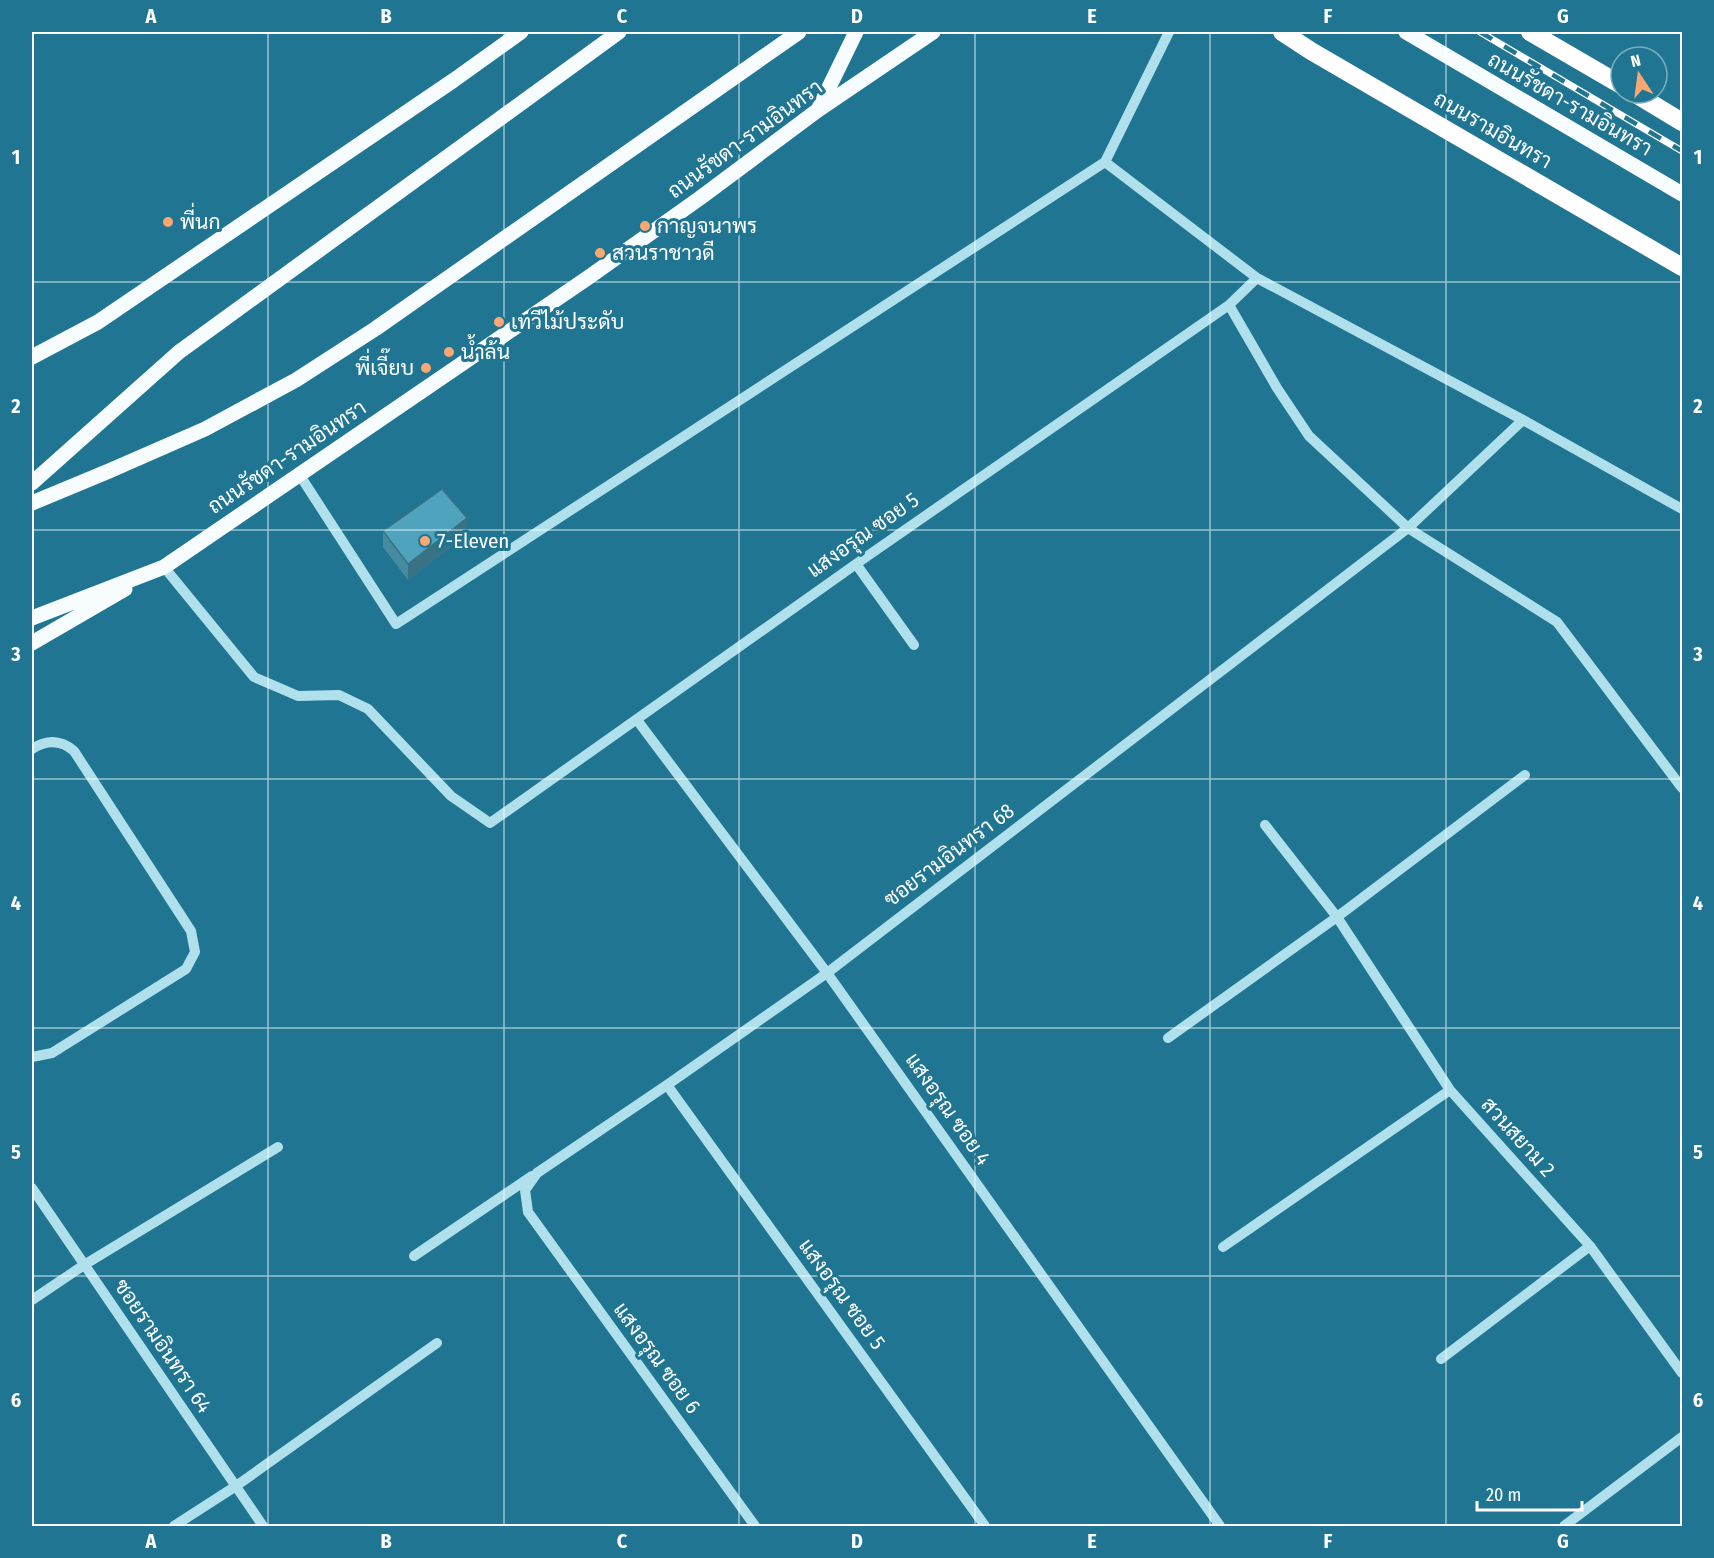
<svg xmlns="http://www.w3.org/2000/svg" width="1714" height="1558" font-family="'Fira Sans Condensed',Sarabun,sans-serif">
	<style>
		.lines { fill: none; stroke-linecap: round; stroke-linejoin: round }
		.minor { stroke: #b1e0ed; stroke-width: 10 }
		.major { stroke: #f7fdff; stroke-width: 15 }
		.highway { stroke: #fff; stroke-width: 18 }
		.rail-casing { stroke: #fff; stroke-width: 7 }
		.rail { stroke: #207692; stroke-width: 4.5; stroke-dasharray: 14; stroke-linecap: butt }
		.wall { fill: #458ca2 }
		.shaded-wall { fill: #387284 }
		.building { fill: #50a3bc; stroke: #387284; stroke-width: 1.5 }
		.grid { fill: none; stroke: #fff; stroke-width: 1.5; stroke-opacity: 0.55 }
		.poi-dot { fill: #fba771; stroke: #207692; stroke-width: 2 }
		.labels { text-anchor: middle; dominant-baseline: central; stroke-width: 6; stroke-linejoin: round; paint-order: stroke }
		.street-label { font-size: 21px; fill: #fff; stroke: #207692 }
		.poi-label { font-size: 21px; fill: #fff; stroke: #207692; text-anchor: start }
		.neatline { fill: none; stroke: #fff; stroke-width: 2 }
		.grid-label { font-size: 20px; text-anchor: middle; font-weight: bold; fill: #fff }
	</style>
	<rect width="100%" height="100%" fill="#207692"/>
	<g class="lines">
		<path class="minor" d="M1105,162L1257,278L1523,420L1682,509
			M1229,305L1277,388L1309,436L1408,528L1557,622L1682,788
			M299,474L396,624L1105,162L1169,32
			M856,564L914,645
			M164,567L254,677L298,696L339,695L368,709L451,796L490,823L856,564L1229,305L1257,278
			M637,720L827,973L1220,1526
			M32,749C46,740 60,739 74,751L191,931L195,952L186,969L52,1053L32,1057
			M1265,825L1337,917L1450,1090L1590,1246L1682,1373
			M1168,1038L1337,917L1525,775
			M667,1085L985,1526
			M32,1188L263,1526
			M1223,1247L1450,1090
			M414,1256L532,1176
			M32,1300L84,1265L278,1147
			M1441,1359L1590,1246
			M174,1526L236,1486L437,1343
			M755,1526L528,1212L525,1190L537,1173L667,1085L827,973L1408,528L1523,420
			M1564,1526L1682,1437"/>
		<path class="major" d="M1406,32L1682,194
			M818,110L856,32
			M32,357L98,322L454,80L521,32
			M32,483L179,352L619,32
			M32,503L109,471L205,429L296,380L375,329L799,32
			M32,618L164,567L589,277L700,198L818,110L933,32
			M32,643L125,589"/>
		<path class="highway" d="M1282,32L1311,51L1682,267
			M1530,32L1621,85
			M1634,93L1682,122"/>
		<g class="rail-casing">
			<path id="rail" d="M1480,32L1682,151"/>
		</g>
		<use href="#rail" class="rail"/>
	</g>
	<path class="wall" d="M383,531L467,534L408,580L383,547Z"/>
	<path class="shaded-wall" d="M467,518V534L408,580V564Z"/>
	<path class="building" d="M442,489L467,518L408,564L383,531Z"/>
	<path class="grid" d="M268,32V1526M504,32V1526M739,32V1526M975,32V1526M1210,32V1526M1446,32V1526M32,282H1682M32,530H1682M32,779H1682M32,1028H1682M32,1276H1682"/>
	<g class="poi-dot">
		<circle cx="168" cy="222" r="6"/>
		<circle cx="645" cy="226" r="6"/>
		<circle cx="600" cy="253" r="6"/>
		<circle cx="499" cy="322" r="6"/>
		<circle cx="449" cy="352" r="6"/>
		<circle cx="426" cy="368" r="6"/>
		<circle cx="425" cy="541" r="6"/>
	</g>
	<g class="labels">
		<g class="street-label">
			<text transform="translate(1570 104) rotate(30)">ถนนรัชดา-รามอินทรา</text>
			<text transform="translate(1493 130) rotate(30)">ถนนรามอินทรา</text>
			<text transform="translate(745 139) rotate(-36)">ถนนรัชดา-รามอินทรา</text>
			<text transform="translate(287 457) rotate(-34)">ถนนรัชดา-รามอินทรา</text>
			<text transform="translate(863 535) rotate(-35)">แสงอรุณ ซอย 5</text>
			<text transform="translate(949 855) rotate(-37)">ซอยรามอินทรา 68</text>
			<text transform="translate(948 1109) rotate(55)">แสงอรุณ ซอย 4</text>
			<text transform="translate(1518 1137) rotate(48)">สวนสยาม 2</text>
			<text transform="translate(842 1294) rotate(54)">แสงอรุณ ซอย 5</text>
			<text transform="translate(163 1346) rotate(56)">ซอยรามอินทรา 64</text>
			<text transform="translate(657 1358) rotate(54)">แสงอรุณ ซอย 6</text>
		</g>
		<g class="poi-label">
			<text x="180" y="222">พี่นก</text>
			<text x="657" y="226">กาญจนาพร</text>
			<text x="612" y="253">สวนราชาวดี</text>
			<text x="511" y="322">เทวีไม้ประดับ</text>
			<text x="461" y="352">น้ำล้น</text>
			<text x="414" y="368" text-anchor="end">พี่เจี๊ยบ</text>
			<text x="437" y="541">7-Eleven</text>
		</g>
	</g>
	<rect width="1714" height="1558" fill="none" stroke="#207692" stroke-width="66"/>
	<g transform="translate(1639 75) rotate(347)"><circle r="28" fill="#207692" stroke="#79adbe" stroke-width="1.5"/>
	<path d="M0-4.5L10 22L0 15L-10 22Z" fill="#fba771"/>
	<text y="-9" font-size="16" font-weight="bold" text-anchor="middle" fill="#ffffff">N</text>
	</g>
	<path d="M1477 1501v9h105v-9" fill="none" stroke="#ffffff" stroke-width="3"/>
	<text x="1486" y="1501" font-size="18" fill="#ffffff" stroke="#207692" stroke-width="4.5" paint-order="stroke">20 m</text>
	<rect x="33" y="33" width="1648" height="1492" class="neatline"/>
	<g class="grid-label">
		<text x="151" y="23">A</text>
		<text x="386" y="23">B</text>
		<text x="622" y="23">C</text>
		<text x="857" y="23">D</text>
		<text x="1092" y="23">E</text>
		<text x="1328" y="23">F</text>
		<text x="1563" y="23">G</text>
		<text x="16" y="164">1</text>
		<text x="1698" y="164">1</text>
		<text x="16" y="413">2</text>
		<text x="1698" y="413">2</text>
		<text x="16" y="661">3</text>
		<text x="1698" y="661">3</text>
		<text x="16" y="910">4</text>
		<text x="1698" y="910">4</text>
		<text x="16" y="1159">5</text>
		<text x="1698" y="1159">5</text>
		<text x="16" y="1407">6</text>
		<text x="1698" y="1407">6</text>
		<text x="151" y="1548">A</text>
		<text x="386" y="1548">B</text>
		<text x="622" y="1548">C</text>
		<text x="857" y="1548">D</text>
		<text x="1092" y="1548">E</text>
		<text x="1328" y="1548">F</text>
		<text x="1563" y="1548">G</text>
	</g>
</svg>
